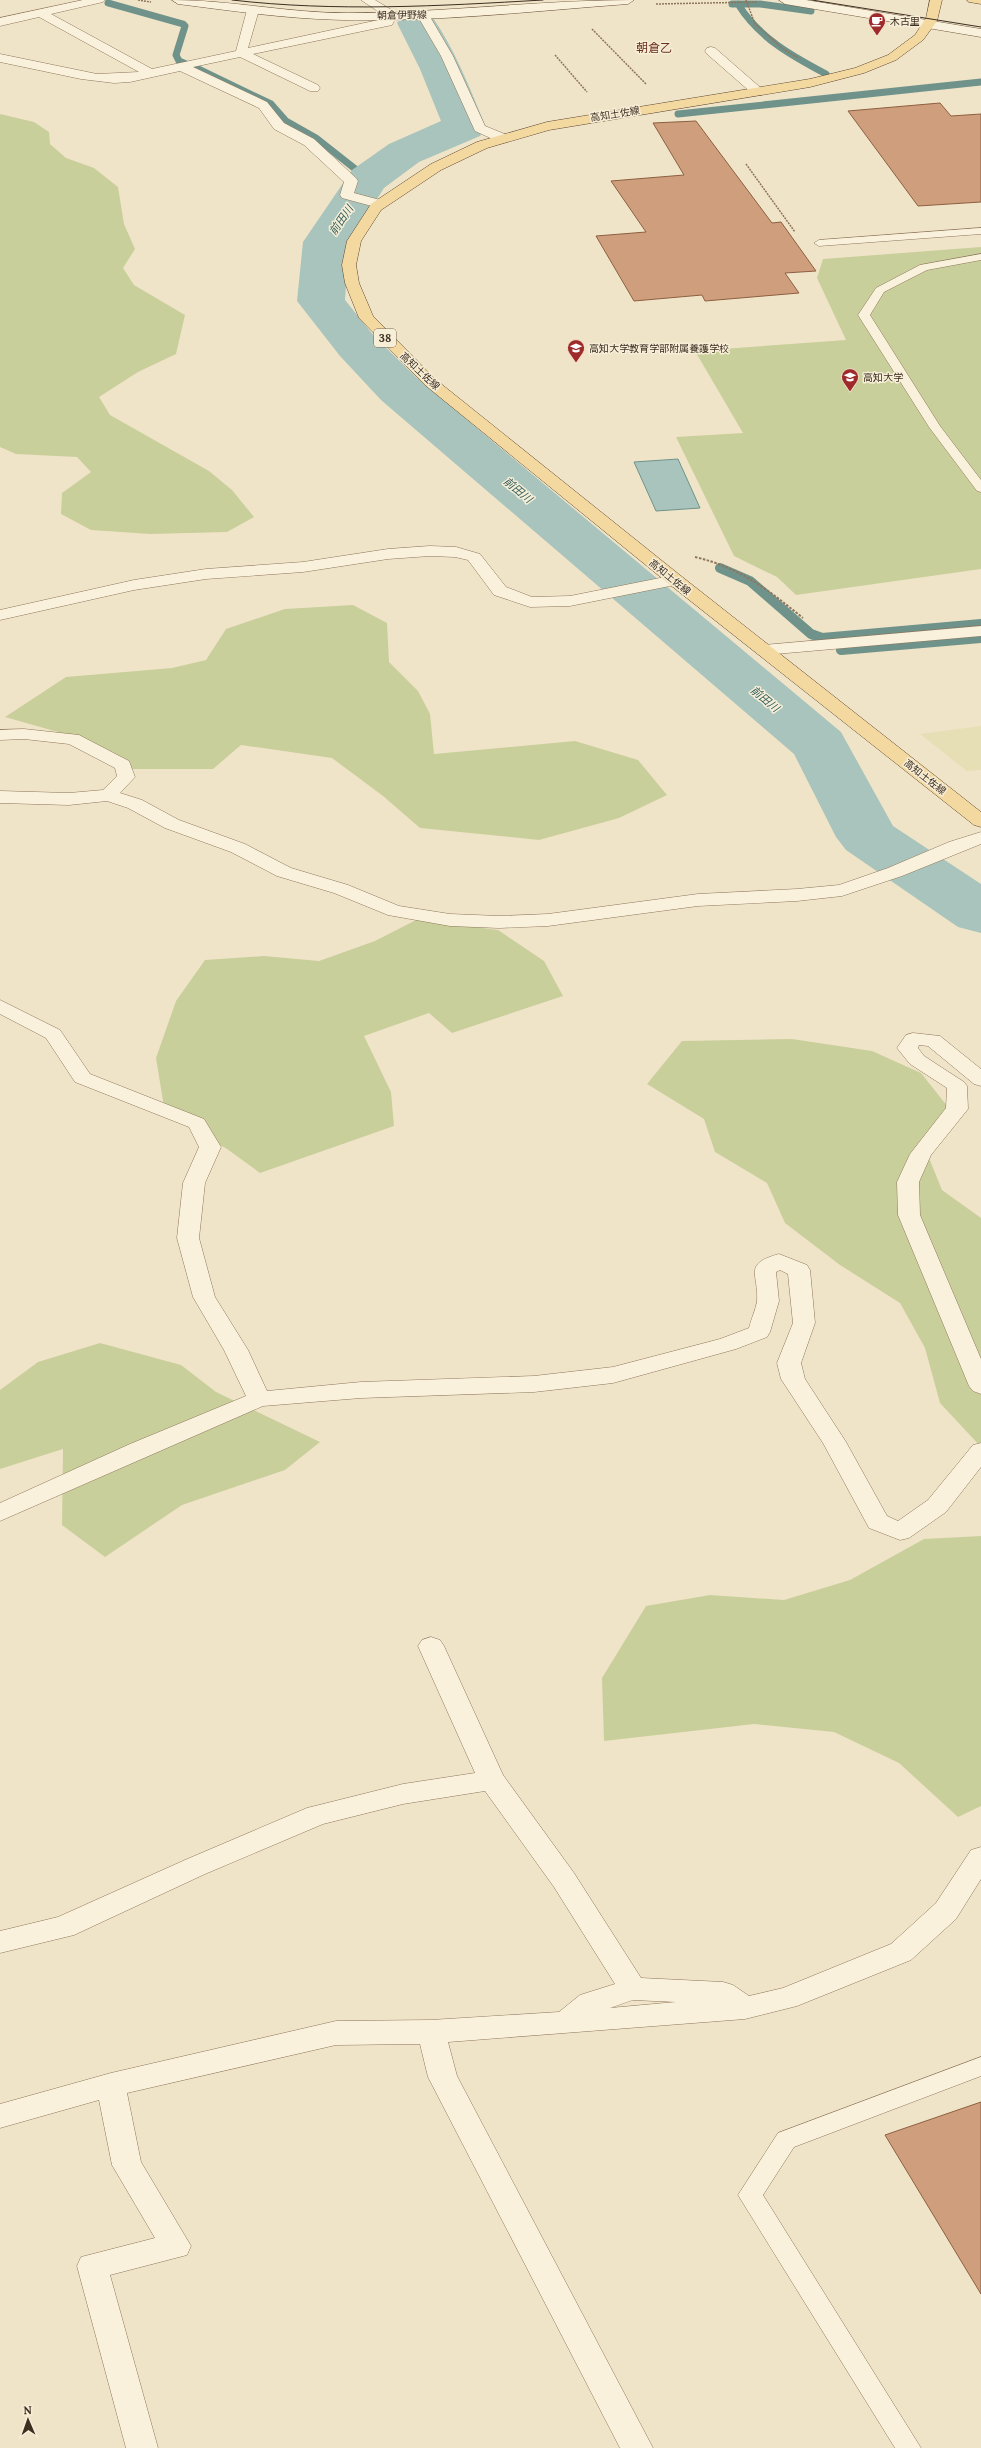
<svg xmlns="http://www.w3.org/2000/svg" width="981" height="2448" font-family="Lora,'Noto Sans JP',serif">
	<style>
		.farmland { fill: #e6deb5 }
		.green { fill: #c9cf9b }
		.water { fill: #a9c4bc; stroke: #6f938a }
		.lines { fill: none; stroke-linecap: round; stroke-linejoin: round }
		.stream-far1 { stroke: #6f938a; stroke-width: 7 }
		.stream { stroke: #6f938a; stroke-width: 10 }
		.river { fill: #a9c4bc; fill-rule: evenodd }
		.building { fill: #cf9f7d; stroke: #8d5f41 }
		.service-casing { stroke: #8d765c; stroke-width: 1 }
		.minor-casing { stroke: #8d765c; stroke-width: 1 }
		.secondary-casing { stroke: #6f573f; stroke-width: 1 }
		.primary-casing { stroke: #5b4430; stroke-width: 1 }
		.path-far1 { stroke: #8d765c; stroke-width: 1.5; stroke-dasharray: 2 1; stroke-linecap: butt }
		.path { stroke: #8d765c; stroke-width: 2; stroke-dasharray: 2.5 1.5; stroke-linecap: butt }
		.service { fill: #faf1dc; fill-rule: evenodd }
		.minor { fill: #faf1dc; fill-rule: evenodd }
		.secondary { fill: #faf1dc; fill-rule: evenodd }
		.primary { fill: #f3d9a0; fill-rule: evenodd }
		.tram { stroke: #3d2e20; stroke-width: 1 }
		.labels { text-anchor: middle; dominant-baseline: central; stroke-width: 3; stroke-linejoin: round; paint-order: stroke }
		.far-street-label { font-size: 10px; fill: #3d2e20; stroke: #f7eed8 }
		.far-poi-label { font-size: 10px; fill: #3d2e20; stroke: #f7eed8; text-anchor: start }
		.far-water-label { font-size: 11px; font-style: italic; fill: #2f5d5a; stroke: #f7eed8 }
		.shield { fill: #f7eed8; stroke: #756857; stroke-width: 1 }
		.shield-label { font-size: 11px; font-weight: bold; fill: #3d2e20 }
		.far-quarter-label { font-size: 12px; fill: #6b2e1e; stroke: #f7eed8 }
	</style>
	<rect width="100%" height="100%" fill="#f0e4c8"/>
	<path class="farmland" d="M981,726V770L967,771L920,734Z"/>
	<path class="green" d="M0,114L34,122L49,132L50,144L66,158L94,168L118,187L124,224L135,249L123,268L134,285L185,315L176,354L138,372L99,397L110,415L209,471L232,490L254,517L227,532L150,534L91,530L61,514L62,493L91,472L77,457L16,454L0,447Z
		M981,247V569L796,595L777,577L734,556L676,437L743,433L695,351L846,340L817,278L823,259Z
		M353,605L387,623L389,662L418,691L430,714L434,754L575,741L638,760L667,795L619,818L539,840L420,828L383,796L332,758L241,745L213,769H125L86,740L5,717L66,677L172,668L206,660L226,629L285,609Z
		M418,919L498,930L544,961L563,996L452,1033L429,1013L364,1036L391,1092L394,1126L260,1173L227,1149L165,1113L156,1058L176,1001L205,960L264,956L319,961L375,941Z
		M792,1039L872,1051L921,1073L956,1117L929,1158L942,1190L981,1218V1447L940,1403L925,1348L900,1303L840,1265L785,1223L767,1183L715,1152L704,1119L647,1084L682,1041Z
		M100,1343L181,1365L216,1392L320,1442L285,1470L182,1505L105,1557L62,1525L63,1449L0,1469V1390L38,1362Z
		M981,1536V1806L958,1817L899,1763L834,1732L754,1724L604,1741L602,1678L646,1606L710,1595L784,1600L850,1580L924,1539Z"/>
	<path class="water" d="M678,459L700,508L656,511L634,462Z"/>
	<g class="lines">
		<path class="stream-far1" d="M108,3L183,24L185,26L176,55L179,61L186,64
			M732,4H760L811,11
			M738,4C759,38 792,56 826,74
			M194,67L271,104L286,121L316,138L368,179
			M678,114L981,82"/>
		<path class="stream" d="M720,568L750,581L811,634L822,638L981,624
			M841,650L981,638"/>
		<path class="river" d="M417,11L431,15C455,49 470,89 486,127L480,136L419,162L384,188L349,242L345,300L374,336L417,378L841,732L893,826L981,884V933L958,927L846,850L836,837L794,754L381,400L340,356L297,301L303,242L352,170L389,144L441,121L420,69L397,23L403,15Z"/>
	</g>
	<path class="building" d="M940,103L951,116L981,114V202L918,206L848,111Z
		M696,121L772,223L781,222L816,271L785,273L799,293L705,301L702,295L634,301L596,236L646,232L611,181L684,175L653,123Z
		M981,2102V2294L885,2135Z"/>
	<g class="lines">
		<g class="service-casing">
			<path id="service" d="M981,228V234L819,246L814,243L819,240Z
				M981,254V260L927,270L884,292L870,315L940,426L981,480V492L977,491L929,427L858,315L876,288L920,265Z
				M981,2057V2076L794,2147L763,2195L921,2448H895L738,2195L778,2133Z"/>
		</g>
		<g class="minor-casing">
			<path id="minor" d="M83,0H105L103,2L51,14L152,69L236,51L247,10L253,6L259,10L248,48L383,19L385,16L361,0H375L395,12L397,15L392,25L253,54L318,85L320,88L318,91H310L240,57L193,67L267,102L284,123L314,139L356,178L358,181L354,193L384,201L386,204L379,208L342,198L340,195L344,182L304,145L274,129L259,108L180,71L130,82L114,83L81,79L0,62V54L97,74L139,72L39,17L0,26V18Z
				M423,11L429,15L453,56L485,126L507,135L508,138L507,141H497L475,131L441,56L417,15Z
				M711,47L715,48L762,89L764,92L762,95H754L707,54L705,51L707,48Z
				M430,546L456,547L480,554L506,587L532,597L570,596L675,575L681,576L683,580L681,584L675,585L570,606L530,607L494,595L468,560L455,557L430,556L388,559L303,572L206,579L134,590L0,620V610L134,580L206,569L303,562L388,549Z
				M981,626V636L764,655L758,654L755,650L758,646L764,645Z
				M24,729L79,735L129,761L135,777L120,793L142,800L179,820L245,844L291,868L348,885L399,906L450,914L499,916L548,914L698,894L797,889L839,885L888,868L949,842L981,832V844L902,876L842,896L797,901L698,906L548,926L499,928L450,926L388,915L334,893L277,876L231,852L165,828L128,808L107,801L69,805L0,803V791L69,793L103,790L117,776L115,768L69,744L24,739L0,740V730Z
				M0,1000L60,1030L90,1074L204,1119L221,1147L205,1183L199,1238L215,1297L248,1350L267,1391L361,1382L534,1376L613,1367L720,1339L749,1328C751,1319 756,1309 757,1301C759,1274 742,1264 779,1254L807,1265L810,1270L815,1323L801,1363L805,1379L846,1442L887,1516L898,1521L928,1500L973,1445L981,1443V1467L946,1512L909,1538L900,1540L869,1528L823,1443L781,1379L777,1363L793,1323L788,1274L780,1270L776,1272L779,1301L770,1332L767,1337L736,1349L613,1383L534,1392L361,1398L263,1406L0,1521V1503L130,1444L246,1396L224,1350L193,1297L177,1238L183,1183L199,1147L189,1127L75,1082L46,1038L0,1014Z
				M913,1033L940,1036L981,1069V1086L974,1084L928,1046L919,1045L918,1048L924,1056L964,1082L967,1086L968,1109L931,1155L919,1182L920,1215L981,1359V1394L973,1391L969,1386L898,1215L897,1182L910,1154L946,1108L947,1088L910,1064L897,1048L906,1035Z
				M431,1637L440,1640L444,1646L503,1775L574,1873L641,1978L723,1982L733,1985L749,1996L783,1988L891,1944L936,1903L971,1850L981,1847V1879L956,1919L911,1960L797,2006L745,2019L448,2042L457,2076L653,2448H620L428,2077L420,2044L336,2045L127,2093L141,2162L191,2246L187,2255L110,2275L158,2448H126L77,2266L81,2257L155,2238L112,2165L99,2100L0,2128V2104L111,2073L336,2021L431,2020L559,2012L580,1995L615,1984L554,1887L485,1791L403,1804L323,1824L205,1874L74,1935L0,1953V1931L58,1917L185,1860L307,1808L403,1784L475,1773L418,1646L422,1640ZM633,2000L676,2002L610,2008Z"/>
		</g>
		<g class="secondary-casing">
			<path id="secondary" d="M172,0C231,0 288,13 347,13C443,13 538,0 634,0L628,4C534,11 439,22 344,20C288,19 233,11 178,4Z
				M779,0H806L981,29V37L785,4Z"/>
		</g>
		<g class="primary-casing">
			<path id="primary" d="M930,0H942L937,21L923,40L896,60L864,73L810,87L549,130L487,148L441,170L381,210L361,241L356,265L359,283L373,316L435,379L681,576L981,812V827L974,825L669,584L425,385L359,318L345,283L342,265L347,241L371,204L431,164L477,142L547,122L810,79L855,68L888,55L915,35L926,18Z
				M967,0H981V4L969,2Z"/>
		</g>
		<path class="path-far1" d="M138,0L151,2
			M746,0L755,24L782,48L798,58
			M656,4L757,2
			M592,29L646,84
			M555,55L587,92
			M746,164L795,232"/>
		<path class="path" d="M695,557C741,568 767,589 803,618"/>
		<use href="#service" class="service"/>
		<use href="#minor" class="minor"/>
		<use href="#secondary" class="secondary"/>
		<use href="#primary" class="primary"/>
		<path class="tram" d="M232,0C336,12 439,6 543,0
			M812,0L981,27"/>
	</g>
	<defs>
		<g id="cafe-pin" transform="scale(0.9)"><path d="M0 17L-7.5 6A9.5 9.5 0 1 1 7.5 6Z" fill="#9e2a2b" stroke="#f7eed8"/><path d="M-5.5-4.5H6V0H3Q3 3.5 0 3.5H-2.5Q-5.5 3.5-5.5 0ZM3-3.2v2h1.7v-2ZM-6 4.5H4V6H-6Z" fill="#fff"/></g>
		<g id="school-pin" transform="scale(0.9)"><path d="M0 17L-7.5 6A9.5 9.5 0 1 1 7.5 6Z" fill="#9e2a2b" stroke="#f7eed8"/><path d="M0-5L7-2L0 1L-7-2ZM-4 1L0 2.5L4 1V4Q0 6-4 4Z" fill="#fff"/></g>
		<g id="university-pin" transform="scale(0.9)"><path d="M0 17L-7.5 6A9.5 9.5 0 1 1 7.5 6Z" fill="#9e2a2b" stroke="#f7eed8"/><path d="M0-5L7-2L0 1L-7-2ZM-4 1L0 2.5L4 1V4Q0 6-4 4Z" fill="#fff"/></g>
	</defs>
	<g fill-rule="evenodd">
		<use href="#cafe-pin" x="877" y="21"/>
		<use href="#school-pin" x="576" y="348"/>
		<use href="#university-pin" x="850" y="377"/>
	</g>
	<g class="labels">
		<g class="far-street-label">
			<text transform="translate(402 15) rotate(-1)">朝倉伊野線</text>
			<text transform="translate(615 114) rotate(-9)">高知土佐線</text>
			<text transform="translate(420 371) rotate(43)">高知土佐線</text>
			<text transform="translate(670 577) rotate(39)">高知土佐線</text>
			<text transform="translate(925 777) rotate(38)">高知土佐線</text>
		</g>
		<g class="far-poi-label">
			<text x="890" y="21">木古里</text>
			<text x="589" y="348">高知大学教育学部附属養護学校</text>
			<text x="863" y="377">高知大学</text>
		</g>
		<g class="far-water-label">
			<text transform="translate(341 220) rotate(-56)">前田川</text>
			<text transform="translate(518 490) rotate(40)">前田川</text>
			<text transform="translate(765 699) rotate(40)">前田川</text>
		</g>
		<rect class="shield" x="374" y="329" width="22" height="18" rx="3"/>
		<g class="shield-label">
			<text x="385" y="338">38</text>
		</g>
		<g class="far-quarter-label">
			<text x="654" y="47">朝倉乙</text>
		</g>
	</g>
	<g transform="translate(28 2420) rotate(358)" stroke="#f7eed8" stroke-width="3" paint-order="stroke">
	<path d="M0-3L7 15L0 10L-7 15Z" fill="#3d2e20"/>
	<text y="-6" font-size="11" font-weight="bold" text-anchor="middle" fill="#3d2e20">N</text>
	</g>
</svg>
